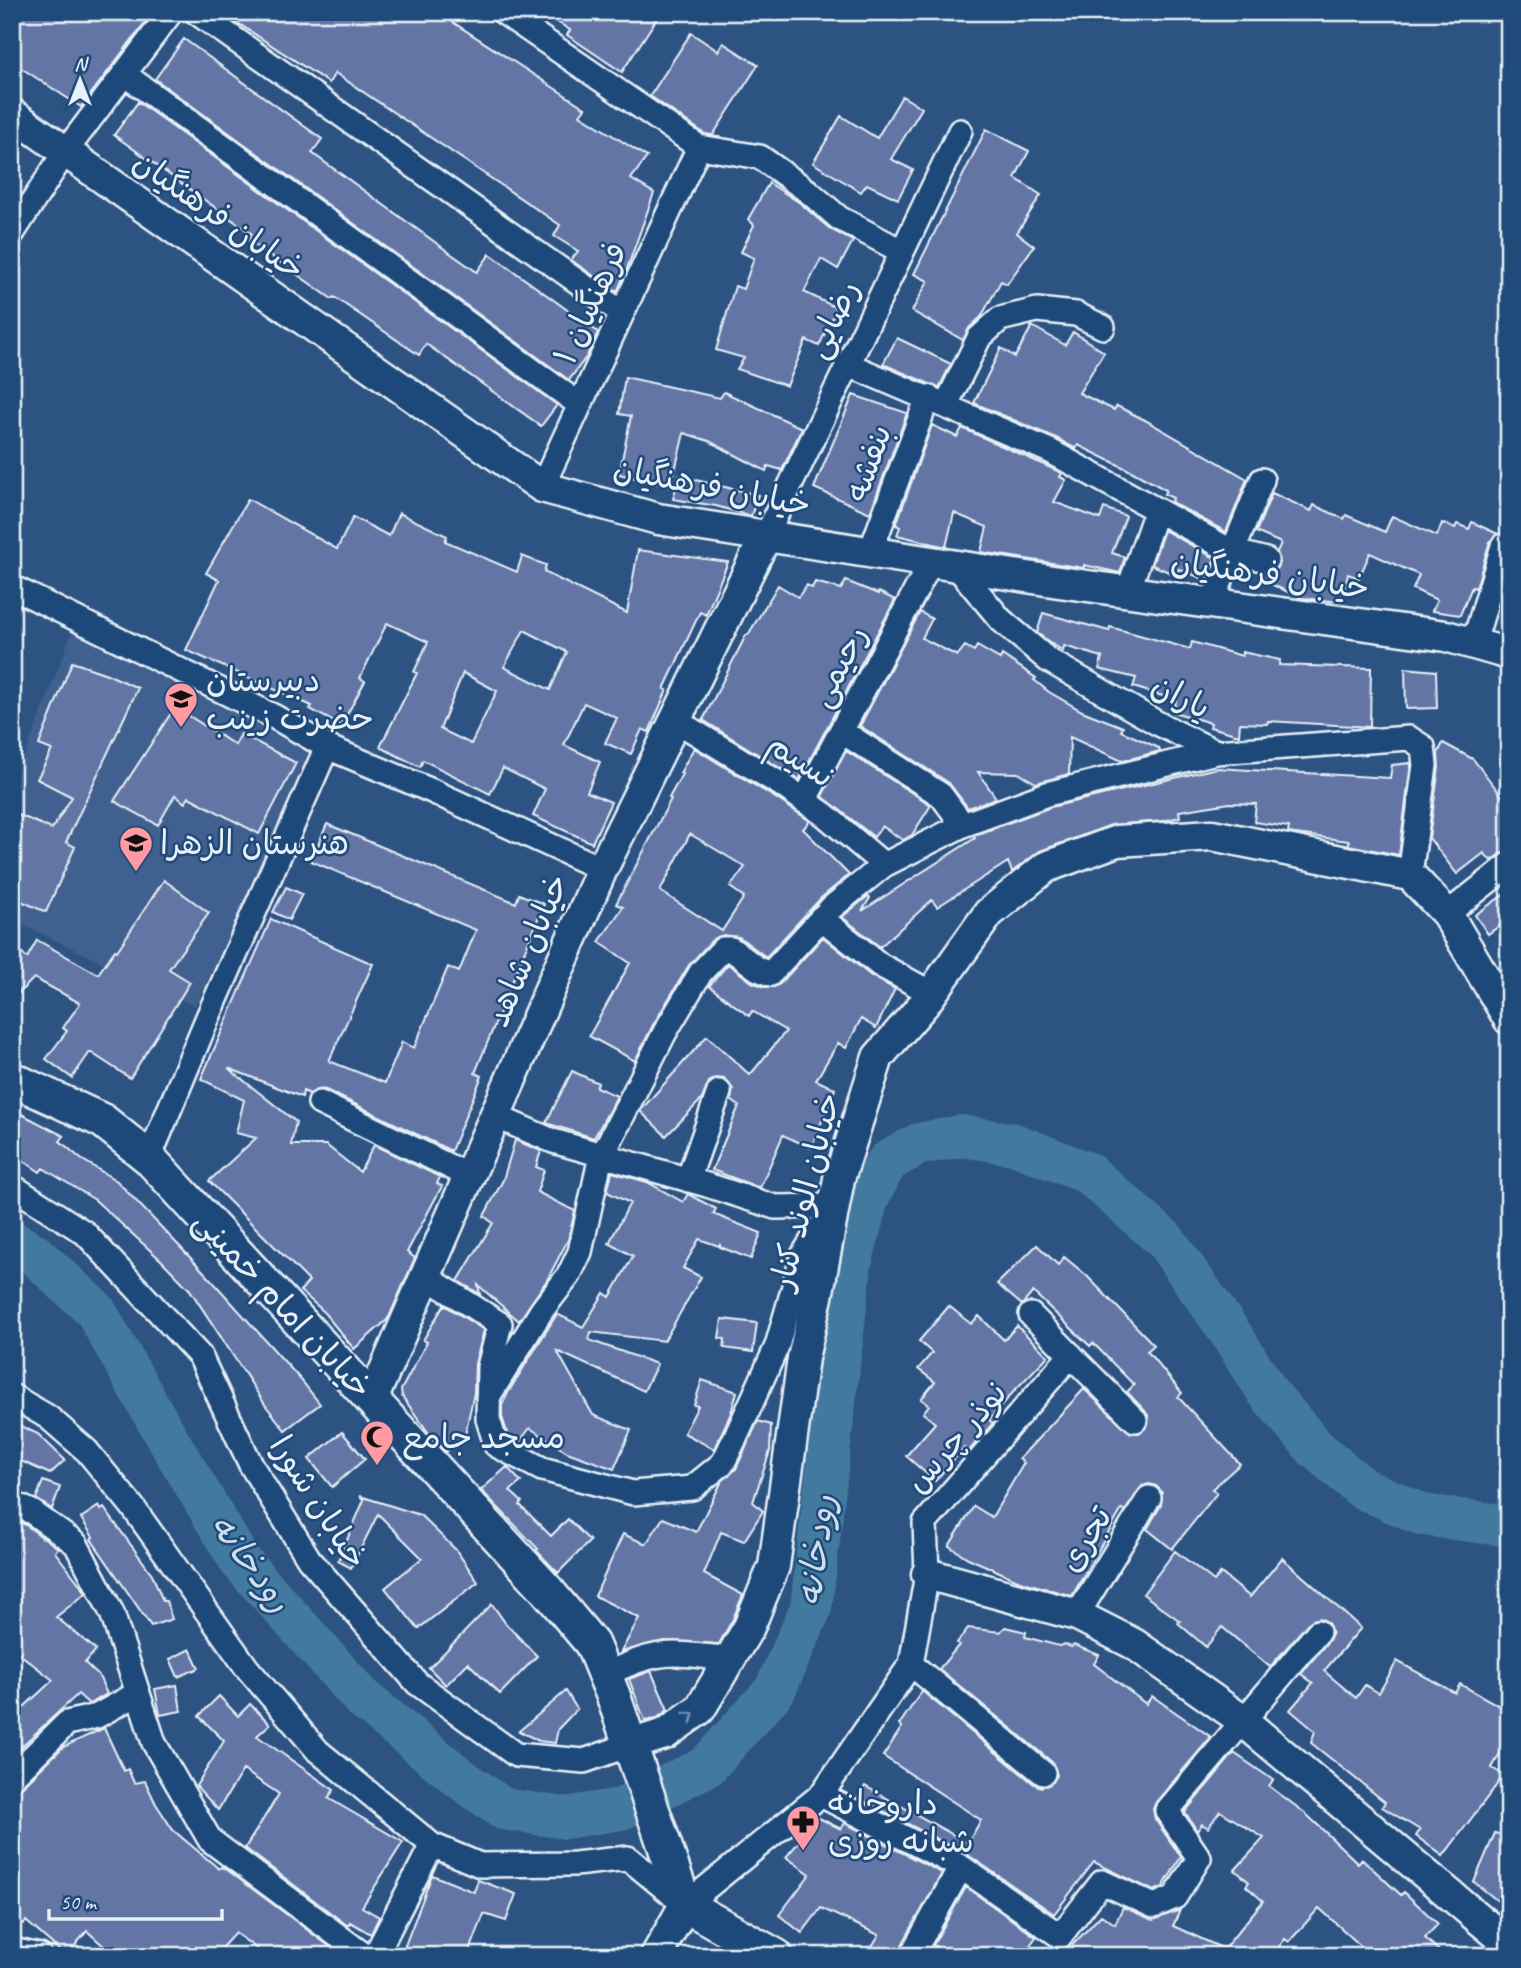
<svg xmlns="http://www.w3.org/2000/svg" width="1521" height="1968" font-family="Caveat,'Playpen Sans Arabic',sans-serif">
	<style>
		.built { fill: #40608f }
		.lines { fill: none; stroke-linecap: round; stroke-linejoin: round }
		.river { stroke: #437a9f; stroke-width: 42 }
		.building { fill: #6375a5; stroke: #e8f1f8; stroke-width: 2; fill-rule: evenodd }
		.minor-casing { stroke: #e8f1f8; stroke-width: 28 }
		.tertiary-casing { stroke: #e8f1f8; stroke-width: 35 }
		.secondary-casing { stroke: #e8f1f8; stroke-width: 38 }
		.minor { stroke: #1f4a7a; stroke-width: 23 }
		.tertiary { stroke: #1f4a7a; stroke-width: 30 }
		.secondary { stroke: #1f4a7a; stroke-width: 33 }
		.oneway { stroke: #6f8dac }
		.labels { text-anchor: middle; dominant-baseline: central; stroke-width: 5; stroke-linejoin: round; paint-order: stroke }
		.street-label { font-size: 33px; fill: #e8f1f8; stroke: #1f4a7a }
		.poi-label { font-size: 33px; fill: #e8f1f8; stroke: #1f4a7a; text-anchor: start }
		.water-label { font-size: 35px; font-style: italic; fill: #cfdfeb; stroke: #1f4a7a }
	</style>
	<rect width="100%" height="100%" fill="#2d5383"/>
	<filter id="ink" filterUnits="userSpaceOnUse"><feTurbulence type="fractalNoise" baseFrequency=".0143" numOctaves="2"/><feDisplacementMap in="SourceGraphic" scale="14" xChannelSelector="R" yChannelSelector="G"/><feConvolveMatrix kernelMatrix="1 2 1 2 8 2 1 2 1" color-interpolation-filters="sRGB"/></filter>
	<g filter="url(#ink)">
		<path class="built" d="M77,619L314,750L282,827L195,1006L12,920V789Z"/>
		<g class="lines">
			<path class="river" d="M12,1241L35,1255L95,1310L166,1436L240,1561L363,1699L460,1778L503,1809L565,1818L621,1809L707,1766L775,1690L811,1608L851,1263L868,1198L887,1162L919,1144L962,1136L1014,1144L1088,1173L1165,1240L1229,1331L1269,1394L1315,1448L1362,1488L1423,1515L1509,1526"/>
		</g>
		<path class="building" d="M12,12H153L81,107L12,62Z
			M221,12H437L585,108L580,115L647,157L631,179L654,193L627,269L617,292L571,260L578,251L554,236L560,225L335,73L329,83Z
			M541,12H661L622,72L567,35L570,30Z
			M691,33L718,51L723,43L758,65L713,135L705,134L650,96Z
			M184,39L322,139L312,153L450,253L477,272L490,254L598,332L587,356L569,380L155,79Z
			M902,96L922,108L891,159L913,170L898,199L867,184L861,192L813,163L841,116L877,138Z
			M138,102L557,405L541,426L426,344L419,355L334,297L332,299L248,240L252,234L114,135Z
			M986,129L1029,151L1015,178L1041,195L1017,233L1034,246L1007,284L1001,281L981,317L969,328L963,340L912,311L928,281L914,274Z
			M769,183L800,203L830,229L853,241L838,269L821,259L804,292L837,308L819,346L806,340L787,386L737,369L744,358L716,350L735,286L743,289L754,258L741,252L754,225L748,219Z
			M1032,326L1065,345L1073,332L1104,352L1079,393L1114,410L1117,406L1145,420L1247,479L1226,532L1171,502L1173,498L1164,494L1166,490L1131,471L1078,445L1076,449L1056,438L974,403L1001,348L1015,357Z
			M897,338L951,364L939,388L883,364Z
			M625,377L720,398L724,392L802,428L782,470L768,466L766,471L709,441L684,433L671,487L619,474L631,416L619,414Z
			M853,395L907,413L870,513L814,488Z
			M932,425L957,437L962,428L1062,473L1060,477L1066,480L1054,502L1100,519L1104,508L1126,516L1112,553L1125,557L1120,573L1084,565V568L981,552L987,527L954,513L946,547L897,535L900,527L896,525Z
			M679,476L758,495L751,516L716,506L673,499Z
			M1272,493L1311,511L1314,505L1344,519L1346,515L1385,532L1392,516L1437,536L1442,523L1455,528L1457,524L1469,529L1472,522L1498,534L1490,541L1476,588L1472,587L1460,615L1432,611L1437,600L1413,589L1419,575L1370,553L1359,578L1348,574L1341,602L1301,598L1264,581L1267,574L1275,570L1280,563L1277,552L1281,543L1256,532Z
			M248,499L337,549L353,517L389,536L399,513L447,536L445,541L517,572L522,556L546,565L544,572L627,613L638,550L728,562L706,615L700,612L664,689L667,690L649,732L642,729L631,754L605,743L617,718L584,703L564,745L600,762L587,792L611,802L592,843L533,816L545,789L503,768L490,794L423,760L420,767L380,747L417,673L414,672L428,642L387,623L360,678L365,681L341,726L310,709L312,706L186,650L219,580L206,573ZM524,630L567,652L550,690L504,667ZM463,673L497,691L471,744L440,729Z
			M1164,530L1215,558L1206,580L1179,569L1176,575L1152,565Z
			M846,581L878,594L879,592L895,600L799,780L703,720L746,635H748L778,585L798,597L807,585L812,588L815,582L841,589Z
			M920,612L932,619L922,638L957,656L965,646L974,651L977,646L1000,659L1002,655L1036,678L1034,680L1049,692L1082,711L1123,727L1121,731L1159,748L1160,751L1122,761L1070,737L1069,774L1036,783L1018,773L978,772L996,798L968,808L949,783L860,726Z
			M1043,613L1109,631L1110,627L1190,649L1192,642L1242,656V652L1280,660L1279,665L1371,668L1370,727L1268,721L1267,724L1240,723L1239,735L1210,727L1211,723L1173,712L1176,700L1133,687L1136,678L1099,669L1102,657L1064,646L1063,651L1048,641L1037,633Z
			M72,662L107,674L138,688L66,842L75,847L46,912L12,897V812L52,829L72,797L37,779L52,750L39,745Z
			M1405,668L1436,671L1437,708L1406,709Z
			M175,707L235,745L241,734L296,763L259,834L189,797L185,803L175,795L158,825L114,801Z
			M1443,743L1473,759L1509,805V851L1501,854L1491,861L1484,853L1457,874L1429,838L1439,767L1438,753Z
			M694,748L774,797L810,821L803,829L849,875L821,898L766,957L739,937L723,935L713,939L689,965L653,1025L635,1061L589,1036L630,963L599,942L623,907L616,904L671,799L669,798L682,774L680,773ZM690,834L745,867L730,887L744,897L722,931L660,891Z
			M846,751L931,805L912,835L903,840L882,826L874,837L822,796Z
			M1411,763L1399,855L1348,845L1349,841L1288,833L1289,827L1254,822L1256,804L1230,803L1179,811L1180,817L1163,821L1111,825L1040,851L1012,872L1008,862L937,907L932,900L880,947L842,917L868,896L870,898L862,911L975,838L973,836L1051,807L1217,768L1390,778L1392,765Z
			M327,824L516,903L519,894L544,904L475,1073L482,1076L451,1151L326,1090L318,1089L310,1094L303,1091L302,1097L228,1068L296,1122L291,1145H326L360,1172L374,1145L440,1177L437,1184L442,1186L407,1252L415,1258L390,1315L387,1320L354,1349L321,1309L300,1291L309,1281L209,1181L256,1138L236,1133L244,1100L201,1079L271,919L373,964L329,1061L385,1083L402,1042L414,1048L448,967L459,972L476,930L311,861Z
			M164,880L209,913L169,969L190,982L130,1078L90,1052L72,1078L46,1059L67,1031L63,1028L80,1003L34,978L12,1000V943L27,958L37,940L98,974L115,950L117,951Z
			M286,887L302,894L289,920L273,912Z
			M1509,891V919L1488,934L1475,915Z
			M823,937L871,976L895,989L876,1028L861,1019L846,1048L838,1043L816,1080L835,1089L811,1148L783,1135L760,1188L712,1170L739,1106L731,1100L733,1089L724,1079L716,1078L709,1082L702,1099L666,1136L640,1111L707,1036L750,1075L786,1031L752,1011L749,1016L709,986L728,964L752,982L765,987H774L780,984Z
			M572,1071L598,1083L596,1087L617,1096L594,1138L546,1123Z
			M12,1109L64,1136L60,1141L81,1159L117,1181L206,1274L301,1380L320,1404L285,1430L266,1406L190,1290L162,1261L95,1200L43,1168L40,1172L12,1153Z
			M515,1140L541,1151L536,1167L544,1170L537,1192L575,1211L568,1240L547,1280L519,1321L478,1285L480,1294L458,1281L493,1223L484,1216L503,1180Z
			M612,1172L647,1182L683,1202L688,1194L716,1209L713,1214L761,1233L751,1259L720,1247V1244L719,1246L699,1239L683,1268L701,1277L664,1341L591,1332L589,1340L657,1364L644,1391L557,1351L593,1415L631,1430L614,1469L567,1452L530,1428L520,1441L508,1435L502,1417V1405L509,1391L557,1314L583,1327L604,1293L610,1297L633,1256L609,1243L630,1203L607,1192Z
			M1037,1245L1058,1265L1064,1257L1086,1275L1154,1345L1147,1351L1182,1393L1178,1397L1240,1464L1212,1489L1217,1493L1172,1549L1147,1529L1161,1505L1162,1492L1156,1486L1149,1484L1142,1486L1125,1511L1122,1509L1072,1596L1020,1581L968,1558L949,1546L974,1506L992,1517L1024,1463L1019,1459L1084,1389L1131,1433H1139L1148,1424L1149,1417L1145,1411L1127,1392L1134,1385L1093,1343L1090,1346L1033,1292L1022,1305L997,1284Z
			M444,1305L484,1330L475,1364L474,1393L465,1435L446,1452L431,1436L402,1396L401,1390L427,1342L423,1340Z
			M949,1306L971,1324L979,1316L1004,1340L1017,1326L1048,1356L1016,1389L989,1420L993,1423L968,1452L964,1448L935,1481L906,1456L935,1423L923,1413L929,1405L921,1399L935,1382L918,1369L932,1353L919,1341Z
			M722,1319L757,1323L753,1352L724,1348L725,1339L719,1338Z
			M702,1380L737,1392L731,1413L714,1449L684,1433L698,1406L694,1405Z
			M758,1421L771,1425L770,1451L753,1502L763,1511L744,1541L721,1532L704,1574L743,1595L733,1619L719,1644L664,1641L621,1652L639,1618L595,1596L623,1534L646,1544L663,1518L696,1532L722,1481L736,1469Z
			M12,1422L38,1434L65,1460L50,1474L12,1457Z
			M342,1432L365,1459L332,1487L309,1459Z
			M507,1467L521,1482L510,1491L522,1502L520,1505L551,1536L568,1519L590,1541L558,1573L536,1550L538,1549L481,1490Z
			M43,1481L60,1487L52,1509L36,1499Z
			M360,1496L420,1515L456,1550L478,1582L418,1629L385,1588L422,1558L378,1514L351,1568L338,1561L364,1500Z
			M99,1506L101,1510L104,1508L152,1574L163,1601H166L172,1619L151,1626L91,1539L93,1537L81,1518Z
			M12,1518L26,1525L42,1537L41,1538L43,1537L58,1548L55,1552L82,1587L86,1593L56,1617L96,1650L85,1663L99,1676L107,1694L89,1704L78,1694L12,1755V1718L53,1680L12,1648Z
			M1175,1551L1214,1581L1221,1573L1250,1597L1282,1558L1361,1628L1324,1671L1356,1698L1365,1685L1379,1693L1397,1661L1455,1693L1460,1684L1509,1711V1737L1492,1768L1504,1775L1443,1856L1416,1836L1420,1830L1382,1807L1385,1802L1311,1743L1315,1731L1290,1710L1313,1683L1301,1674L1329,1640L1332,1634L1327,1622L1320,1618L1308,1623L1270,1667L1222,1627L1206,1647L1178,1623L1180,1621L1143,1594Z
			M492,1604L506,1624L537,1656L500,1694L468,1663L446,1685L429,1668Z
			M1005,1627L1026,1632L1025,1637L1059,1646L1065,1644L1071,1647L1074,1645L1099,1655L1094,1664L1146,1704L1152,1696L1211,1737L1156,1802L1153,1809L1155,1819L1181,1857L1163,1887L1154,1891L1094,1862L1054,1914L968,1855L858,1798L865,1786L968,1843L981,1820L883,1756L902,1727L899,1725L922,1691L1034,1784L1041,1787L1053,1782L1057,1775L1052,1762L939,1669L959,1645L957,1643L968,1628L1000,1632Z
			M190,1649L199,1668L178,1677L170,1659Z
			M651,1671L668,1710L657,1718L645,1721L629,1679Z
			M177,1685L181,1711L160,1715L155,1689Z
			M566,1691L577,1709L558,1729L555,1743L539,1741L519,1731Z
			M219,1696L238,1716L250,1704L270,1724L257,1736L334,1790L328,1798L403,1842L362,1907L379,1917L371,1934L350,1922L348,1926L245,1848L279,1794L243,1770L218,1810L196,1786L224,1741L199,1716Z
			M104,1728L124,1771L128,1769L134,1783L145,1781L156,1804L173,1830L219,1869L221,1867L230,1872L333,1949L329,1956H267L235,1933L214,1956H120L108,1945L106,1948L87,1931L66,1956L26,1921L24,1924L12,1915V1791L22,1787L63,1747Z
			M1234,1753L1273,1780L1269,1786L1305,1813L1358,1863L1362,1859L1401,1895L1404,1892L1438,1924L1425,1938L1445,1956H1354L1362,1947L1319,1908L1289,1942L1285,1939L1272,1956H1062L1101,1915L1115,1924L1123,1907L1153,1920L1180,1910L1173,1926L1224,1949L1263,1901L1246,1886L1249,1882L1235,1870L1264,1838L1220,1811L1208,1828L1202,1824L1197,1831L1185,1812Z
			M819,1818L841,1829L845,1823L942,1873L896,1956H866L879,1935L821,1908L802,1933L779,1915L810,1874L786,1857Z
			M1495,1833L1509,1837V1910L1474,1882Z
			M432,1875L474,1892L478,1880L516,1894L506,1921L484,1914L468,1956H401Z
			M966,1887L1036,1937L1022,1956H953L933,1945Z"/>
		<g class="lines">
			<g class="minor-casing">
				<path id="minor" d="M196,12L622,313
					M503,12L699,147L760,157L809,192L839,218L901,251
					M124,74L580,405
					M12,234L65,152L171,12
					M847,364L1050,451L1231,551L1266,560
					M946,405L979,338L1000,319L1037,310L1076,314L1103,327
					M542,487L699,147
					M766,536L960,131
					M870,553L928,397
					M956,566L1001,620L1048,660L1157,723L1216,752L1409,738L1423,747L1425,765L1410,875
					M12,587L273,716L327,747L432,791L602,869
					M1128,591L1156,511
					M1212,602L1262,480
					M1474,642L1503,546
					M675,720L782,785L825,815L884,865
					M841,731L941,795L963,825
					M804,801L931,562
					M1447,914L1509,865
					M821,918L880,965L931,993
					M320,1103L469,1176
					M495,1116L553,1141L707,1185L775,1207L834,1206
					M149,1158L208,1017L327,747
					M688,1180L719,1092
					M12,1186L85,1233L200,1356L251,1465L309,1559L417,1683L516,1755L584,1761L629,1745
					M425,1276L500,1324L489,1367L488,1419L496,1445L542,1469L633,1493L692,1488L723,1463L739,1430L777,1346L803,1255L828,1215
					M1031,1315L1135,1420
					M12,1396L48,1417L87,1451L132,1506L247,1668L318,1751L432,1845
					M488,1397L542,1310L569,1275L580,1252L600,1160L665,1032L701,972L723,949H731L758,969L770,974L831,908L884,865L963,825L1047,794L1216,752
					M12,1503L32,1512L76,1544L112,1613L154,1743L210,1840L365,1956
					M1077,1615L1149,1498
					M911,1664L1043,1773
					M605,1675C626,1665 649,1654 674,1654C693,1654 711,1658 730,1658
					M12,1777L67,1723L97,1716L138,1693
					M821,1795L961,1867L1060,1936L1102,1882L1154,1906L1175,1897L1199,1858L1167,1811L1318,1632
					M12,1950L40,1956
					M375,1956L432,1845L480,1865L575,1864L628,1858L685,1905L821,1795L911,1664L927,1574L925,1523L1071,1355
					M911,1956L961,1867"/>
			</g>
			<g class="tertiary-casing">
				<path id="tertiary" d="M12,114L542,487L658,519L1059,582L1446,636L1509,654
					M372,1400L602,869L766,536
					M927,1574L1077,1615L1134,1644L1242,1720L1509,1944
					M629,1745L665,1734L700,1709L749,1627L774,1566L803,1358L817,1297L839,1179L878,1057L924,1004L989,913L1046,867L1117,841L1212,835L1410,875L1447,914L1509,1019
					M656,1956L685,1905"/>
			</g>
			<g class="secondary-casing">
				<path id="secondary" d="M12,1079L103,1121L149,1158L547,1590L592,1644L613,1695L685,1905L776,1956"/>
			</g>
			<use href="#minor" class="minor"/>
			<use href="#tertiary" class="tertiary"/>
			<use href="#secondary" class="secondary"/>
		</g>
		<defs><path id="oneway-chevron" d="M-2-3.5L2.5 0L-2 3.5" fill="none" stroke-width="1.6" stroke-linecap="round" stroke-linejoin="round" transform="scale(1.75)"/></defs>
		<use class="oneway" href="#oneway-chevron" transform="translate(690 1716) rotate(-36)"/>
	</g>
	<defs>
		<g id="school-pin" transform="scale(1.75)"><path d="M0 17L-7.5 6A9.5 9.5 0 1 1 7.5 6Z" fill="#ff9aa2" stroke="#1f4a7a"/><path d="M0-5L7-2L0 1L-7-2ZM-4 1L0 2.5L4 1V4Q0 6-4 4Z" fill="#111"/></g>
		<g id="mosque-pin" transform="scale(1.75)"><path d="M0 17L-7.5 6A9.5 9.5 0 1 1 7.5 6Z" fill="#ff9aa2" stroke="#1f4a7a"/><path d="M3.5-4.9A6 6 0 1 0 3.5 4.9A5 5 0 1 1 3.5-4.9Z" fill="#111"/></g>
		<g id="pharmacy-pin" transform="scale(1.75)"><path d="M0 17L-7.5 6A9.5 9.5 0 1 1 7.5 6Z" fill="#ff9aa2" stroke="#1f4a7a"/><path d="M-2-6h4v4h4v4h-4v4h-4v-4h-4v-4h4Z" fill="#111"/></g>
	</defs>
	<g fill-rule="evenodd">
		<use href="#school-pin" x="181" y="699"/>
		<use href="#school-pin" x="136" y="843"/>
		<use href="#mosque-pin" x="377" y="1437"/>
		<use href="#pharmacy-pin" x="803" y="1822"/>
	</g>
	<g class="labels">
		<g class="street-label">
			<text transform="translate(219 215) rotate(35)">خیابان فرهنگیان</text>
			<text transform="translate(590 303) rotate(-65)">فرهنگیان ۱</text>
			<text transform="translate(832 319) rotate(-64)">رضایی</text>
			<text transform="translate(868 463) rotate(-70)">بنفشه</text>
			<text transform="translate(712 486) rotate(11)">خیابان فرهنگیان</text>
			<text transform="translate(1270 574) rotate(8)">خیابان فرهنگیان</text>
			<text transform="translate(838 666) rotate(-62)">رحیمی</text>
			<text transform="translate(1181 696) rotate(27)">یاران</text>
			<text transform="translate(801 760) rotate(33)">نسیم</text>
			<text transform="translate(527 950) rotate(-67)">خیابان شاهد</text>
			<text transform="translate(805 1191) rotate(-76)">خیابان الوند کنار</text>
			<text transform="translate(283 1304) rotate(47)">خیابان امام خمینی</text>
			<text transform="translate(956 1437) rotate(-49)">نوذر چرس</text>
			<text transform="translate(319 1502) rotate(57)">خیابان شورا</text>
			<text transform="translate(1085 1539) rotate(-58)">تجری</text>
		</g>
		<g class="poi-label">
			<text x="206" y="680">دبیرستان<tspan x="206" dy="38">حضرت زینب</tspan></text>
			<text x="160" y="843">هنرستان الزهرا</text>
			<text x="402" y="1437">مسجد جامع</text>
			<text x="828" y="1803">داروخانه<tspan x="828" dy="38">شبانه روزی</tspan></text>
		</g>
		<g class="water-label">
			<text transform="translate(816 1550) rotate(-82)">رودخانه</text>
			<text transform="translate(251 1563) rotate(54)">رودخانه</text>
		</g>
	</g>
	<rect width="1521" height="1968" fill="none" stroke="#1f4a7a" stroke-width="42"/>
	<rect x="21" y="21" width="1479" height="1926" fill="none" stroke="#e8f1f8" stroke-width="2.5" filter="url(#ink)"/>
	<g transform="translate(80 80)" stroke="#1f4a7a" stroke-width="5" paint-order="stroke">
	<path d="M0-5L12 26L0 18L-12 26Z" fill="#e8f1f8"/>
	<text y="-10" font-size="19" font-weight="bold" text-anchor="middle" fill="#e8f1f8">N</text>
	</g>
	<path d="M49 1909v10h173v-10" fill="none" stroke="#e8f1f8" stroke-width="3.5"/>
	<text x="60" y="1909" font-size="21" fill="#e8f1f8" stroke="#1f4a7a" stroke-width="5" paint-order="stroke">50 m</text>
</svg>
